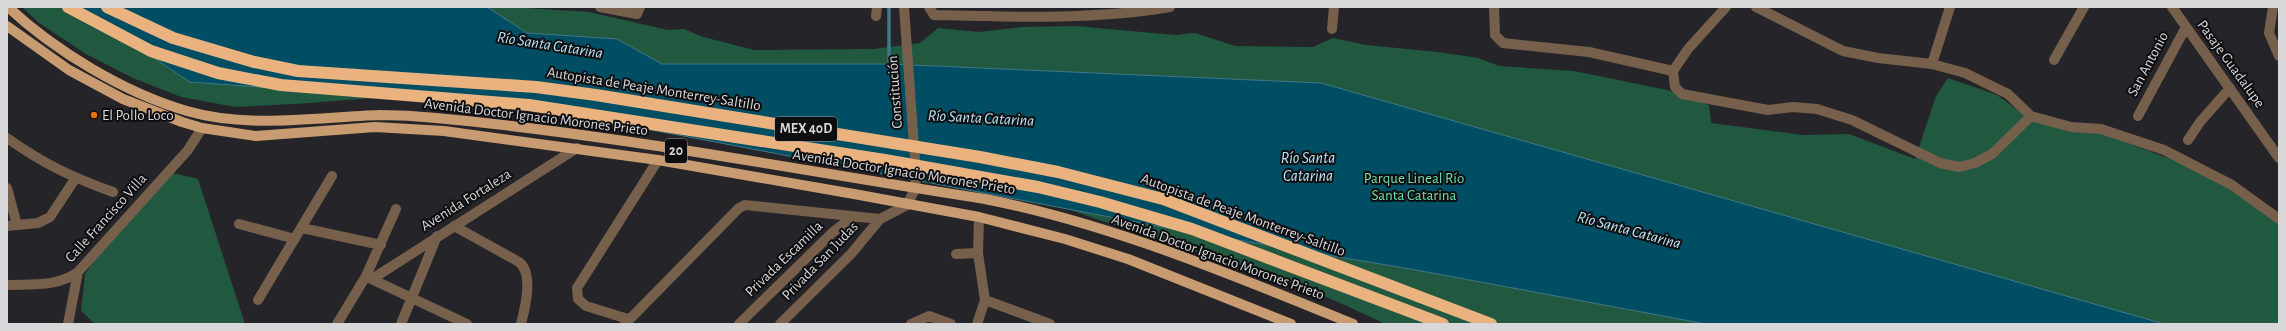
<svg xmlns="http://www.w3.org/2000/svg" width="2286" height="331" font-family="'Alegreya Sans',sans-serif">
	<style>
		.green { fill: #215940 }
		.water { fill: #004e64; stroke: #417787 }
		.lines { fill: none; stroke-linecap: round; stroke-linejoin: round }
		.stream { stroke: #417787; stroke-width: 3.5 }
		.minor { stroke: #76604c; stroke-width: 10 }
		.tertiary { stroke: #76604c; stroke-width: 10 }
		.primary { stroke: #c89b70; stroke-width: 10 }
		.motorway-bridge { stroke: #e9b27e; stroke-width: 12 }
		.food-dot { fill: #e8710a; stroke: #0e0d0f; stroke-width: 1.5 }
		.labels { text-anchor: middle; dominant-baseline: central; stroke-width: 4; stroke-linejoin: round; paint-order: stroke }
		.shield { fill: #0e0d0f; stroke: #9b9b9d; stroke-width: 1 }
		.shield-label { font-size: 14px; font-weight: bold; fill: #d8d8da }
		.street-label { font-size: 15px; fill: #d8d8da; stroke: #0e0d0f }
		.poi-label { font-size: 15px; fill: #d8d8da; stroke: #0e0d0f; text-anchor: start }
		.park-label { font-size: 15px; fill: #73deac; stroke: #0e0d0f }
		.water-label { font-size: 16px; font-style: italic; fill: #bbe4f6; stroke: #0e0d0f }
	</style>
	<rect width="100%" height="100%" fill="#252428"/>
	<path class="green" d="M22,7H510L589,12L668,30L684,29L703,37L754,50L874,49L920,43L938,28L979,32L1022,27L1075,26L1175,35L1195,33L1235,46L1313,47L1333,38L1366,45L1438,52L1478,58L1499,66L1574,71L1667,90L1709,105L1711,123L1803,135L1849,134L1915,159L1936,96L1948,78L1997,95L2033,121L2103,134L2173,160L2227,187L2279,224V324H1385C1368,316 1350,307 1333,300C1240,260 1140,237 1046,201L662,130L512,108L387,97L294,104L236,107L181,97L133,78L86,54L39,23Z
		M173,173L198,179L245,324H95L81,311L85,274L100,252Z"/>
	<path class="water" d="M77,7H487L527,33L617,39L662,64H889L1321,83L2164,324H1706L1416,270L1173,229L531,107L190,82Z"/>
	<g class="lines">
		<path class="stream" d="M889,64V7"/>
		<path class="minor" d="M600,7L637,14L640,7
			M929,7L934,15C1013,17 1093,20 1170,7
			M1494,7L1495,35L1503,43L1589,52L1673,71
			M1726,7L1688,49L1673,71L1675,87L1682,94L1768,110L1793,107L1817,109L1852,120L1940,163L1959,167L1975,163L1992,154L2031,116
			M1756,7L1843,51L1878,58L1932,64L1965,73L2008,94L2031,116L2071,127L2101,129L2164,150L2232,185L2279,219
			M2172,7L2279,158
			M2273,7L2269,33L2279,56
			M876,16L877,7
			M1332,29L1334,7
			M2054,60L2084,7
			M1932,64L1950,7
			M2138,116L2186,27
			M7,138C44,164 71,177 113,192
			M2188,140L2200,122L2230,88
			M7,188L17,225
			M239,224L295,239
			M7,226L38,223L50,217L75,179
			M454,226L519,262C534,274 525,308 521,324
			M302,228L381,245
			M956,254L978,253
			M367,277L467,324
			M372,279L577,148
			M7,285C31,284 58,287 78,272L188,150L202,128
			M258,300L332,176
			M985,300L1050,324
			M628,319L586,306L578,299L577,288L658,160
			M68,324L78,272
			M337,324L366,276L396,209
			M401,324L437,236
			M625,324L739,208L745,205L880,219L907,205
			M739,324L832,233L851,218
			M780,324L851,254L880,219
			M911,324L929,316L951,324
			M977,324L985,300L978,253L979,217"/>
		<path class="tertiary" d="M904,7L916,174L915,189L907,205"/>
		<path class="primary" d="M8,7C55,51 125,93 187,111C249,129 317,117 380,115C398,115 417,116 436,118C620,135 802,171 985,199C1111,224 1233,275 1353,324
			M7,26L69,70L123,99L182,122L202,128L256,136L375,127L444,131L658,160L854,194L979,217L1065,239L1128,259L1291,324"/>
		<path class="motorway-bridge" d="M68,7L151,51L218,73L281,85L529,105L885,160L1038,187L1100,202L1192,229L1443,324
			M107,7L173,38L254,62L298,71L536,87L596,95L980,157L1058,172L1163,199L1491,324"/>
	</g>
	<circle class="food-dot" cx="94" cy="115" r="4"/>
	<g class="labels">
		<g class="shield">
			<rect x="775" y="117" width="62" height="24" rx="3"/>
			<rect x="665" y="139" width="22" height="24" rx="3"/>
		</g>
		<g class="shield-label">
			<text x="806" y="129">MEX 40D</text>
			<text x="676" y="151">20</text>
		</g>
		<g class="street-label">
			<text transform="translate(2148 64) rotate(-62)">San Antonio</text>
			<text transform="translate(2231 64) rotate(54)">Pasaje Guadalupe</text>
			<text transform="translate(654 89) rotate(9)">Autopista de Peaje Monterrey-Saltillo</text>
			<text transform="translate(895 92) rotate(-94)">Constitución</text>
			<text transform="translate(536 117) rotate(7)">Avenida Doctor Ignacio Morones Prieto</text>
			<text transform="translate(904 172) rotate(9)">Avenida Doctor Ignacio Morones Prieto</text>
			<text transform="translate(466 200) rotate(-32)">Avenida Fortaleza</text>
			<text transform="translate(1243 215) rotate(20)">Autopista de Peaje Monterrey-Saltillo</text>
			<text transform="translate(106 218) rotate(-48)">Calle Francisco Villa</text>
			<text transform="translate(1218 257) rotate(20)">Avenida Doctor Ignacio Morones Prieto</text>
			<text transform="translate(784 259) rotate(-44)">Privada Escamilla</text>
			<text transform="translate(820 261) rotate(-46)">Privada San Judas</text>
		</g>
		<g class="poi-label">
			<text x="102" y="115">El Pollo Loco</text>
		</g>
		<g class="park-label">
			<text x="1414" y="178">Parque Lineal Río<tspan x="1414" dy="17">Santa Catarina</tspan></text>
		</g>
		<g class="water-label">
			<text transform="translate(550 45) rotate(9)">Río Santa Catarina</text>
			<text transform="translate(981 118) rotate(3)">Río Santa Catarina</text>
			<text x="1308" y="158">Río Santa<tspan x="1308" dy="18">Catarina</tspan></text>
			<text transform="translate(1629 230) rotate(15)">Río Santa Catarina</text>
		</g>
	</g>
	<rect width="2286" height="331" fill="none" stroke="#d8d8da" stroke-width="16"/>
</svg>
